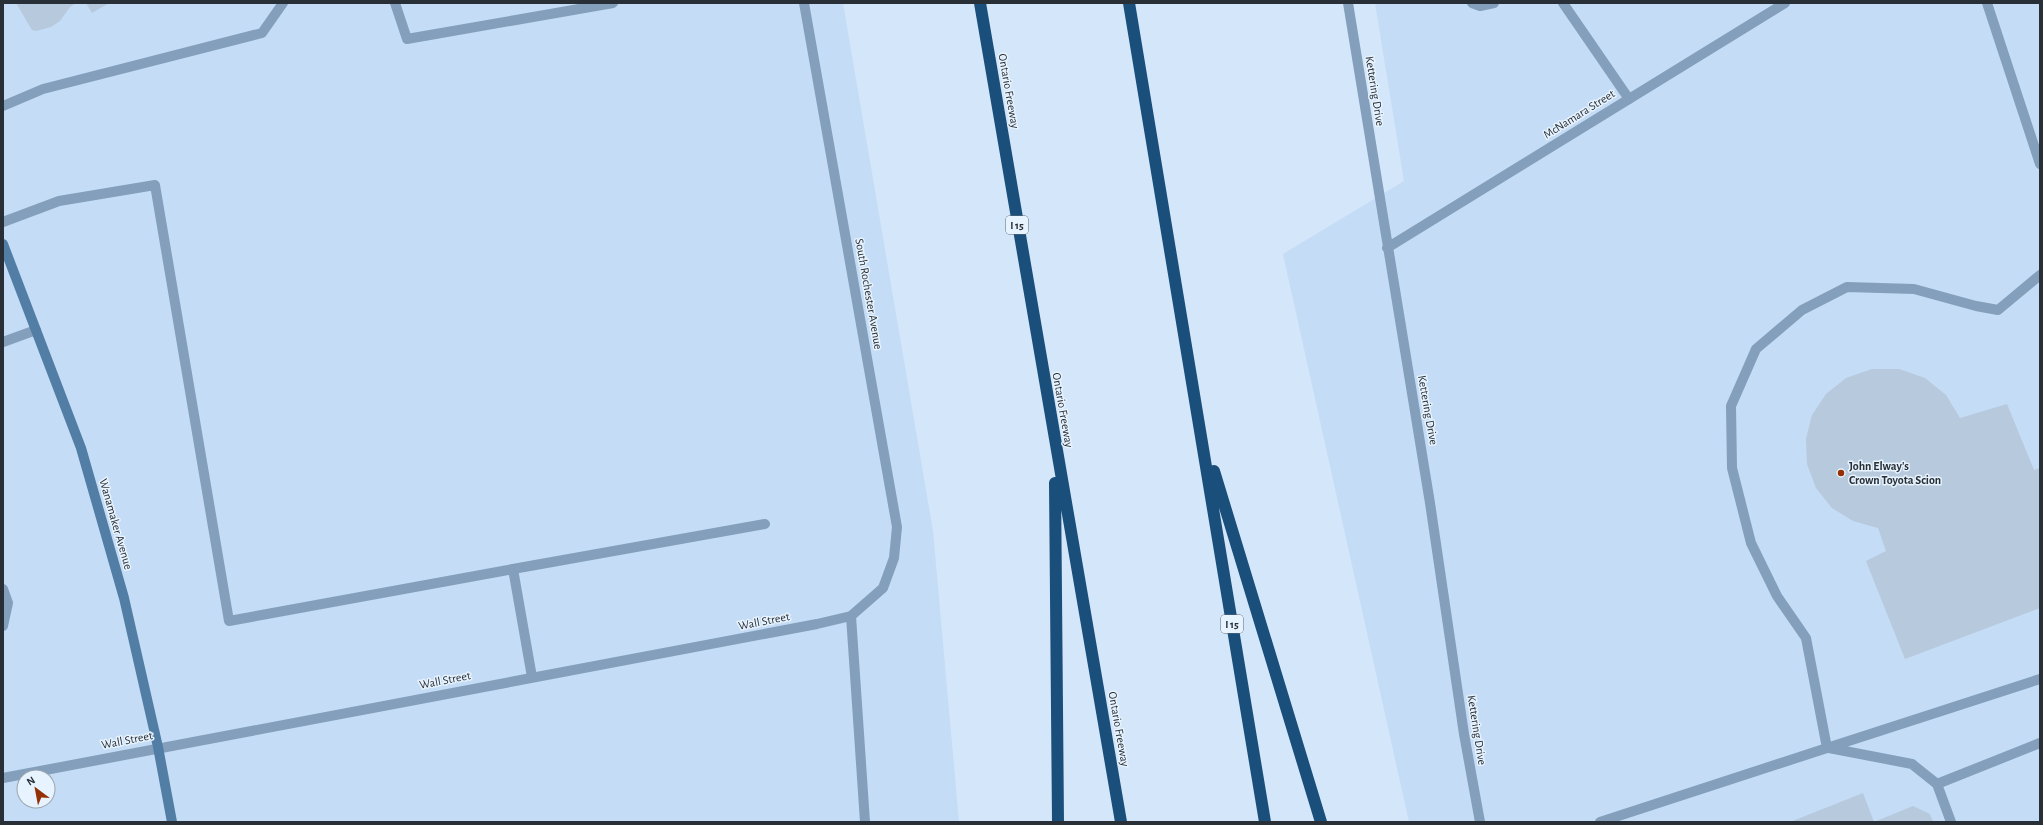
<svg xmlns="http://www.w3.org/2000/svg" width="2043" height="825" font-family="'Alegreya Sans',sans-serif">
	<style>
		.built { fill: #c4dcf5; fill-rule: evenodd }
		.building { fill: #b7c9dc }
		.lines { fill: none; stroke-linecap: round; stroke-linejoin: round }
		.lane { stroke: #839fbb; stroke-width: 10 }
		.street { stroke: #839fbb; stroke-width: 10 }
		.secondary { stroke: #527da5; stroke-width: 10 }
		.highway { stroke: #1a4e7b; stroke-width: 12 }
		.poi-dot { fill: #953005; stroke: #e7f3fe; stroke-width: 1.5 }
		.labels { text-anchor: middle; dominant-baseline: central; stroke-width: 3; stroke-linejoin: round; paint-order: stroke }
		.shield { fill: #e7f3fe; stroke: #616a72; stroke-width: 1 }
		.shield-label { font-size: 11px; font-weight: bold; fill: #282f36 }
		.street-label { font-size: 12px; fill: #282f36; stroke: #e7f3fe }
		.poi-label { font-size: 12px; font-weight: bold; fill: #282f36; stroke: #e7f3fe; text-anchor: start }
	</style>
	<rect width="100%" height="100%" fill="#d4e6f9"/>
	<path class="built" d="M3,3H843L933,531L959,822H3ZM24,777H48V801H24Z
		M1375,3H2040V822H1409L1283,254L1404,181Z"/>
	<path class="building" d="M16,3H76L70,7L60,21L51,27L36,31L32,30Z
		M86,3H109L92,13Z
		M1872,369H1899L1925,378L1946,395L1960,418L2007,404L2034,470L2040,468V608L1905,659L1866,561L1886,551L1878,528L1853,521L1832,508L1816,488L1807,464L1806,439L1812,415L1826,394L1846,378Z
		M1863,793L1874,822H1790Z
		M1913,806L1930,814L1933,822H1874Z"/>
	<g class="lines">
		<path class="lane" d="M395,3L407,39L613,3
			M1472,3L1480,6L1494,3
			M1563,3L1629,99
			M1987,3L2040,164
			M3,106L43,89L262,33L283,3
			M3,222L59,201L155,185L229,621L513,569L532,677
			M3,342L36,330
			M513,569L765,524
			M3,589L8,603L3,626
			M851,616L865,822
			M1827,748L2040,679
			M1829,748L1912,764L1937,784L1951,822
			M1937,784L2040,743
			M1600,822L1827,748L1806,638L1777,596L1751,543L1732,468L1731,406L1756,349L1802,310L1847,287L1914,289L1976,306L1998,310L2040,275"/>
		<path class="street" d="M1348,3L1430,503L1464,734L1480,822
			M1387,248L1785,3
			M3,778L817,624L851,616L883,588L894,558L897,527L804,3"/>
		<path class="secondary" d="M3,244L81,448L124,598L158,747L172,822"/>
		<path class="highway" d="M980,3L1121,822
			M1129,3L1265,822
			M1214,471L1321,822
			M1055,483L1058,822"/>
	</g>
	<circle class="poi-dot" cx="1841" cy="473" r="4"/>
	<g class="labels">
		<g class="shield">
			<rect x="1006" y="216" width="22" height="18" rx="3"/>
			<rect x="1221" y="615" width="22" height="18" rx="3"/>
		</g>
		<g class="shield-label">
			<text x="1017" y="225">I 15</text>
			<text x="1232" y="624">I 15</text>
		</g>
		<g class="street-label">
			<text transform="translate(1009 91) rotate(80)">Ontario Freeway</text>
			<text transform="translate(1375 91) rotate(81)">Kettering Drive</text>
			<text transform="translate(1579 114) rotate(-32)">McNamara Street</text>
			<text transform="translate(869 294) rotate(80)">South Rochester Avenue</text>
			<text transform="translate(1063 410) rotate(80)">Ontario Freeway</text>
			<text transform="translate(1428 410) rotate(80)">Kettering Drive</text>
			<text transform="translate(116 524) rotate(74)">Wanamaker Avenue</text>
			<text transform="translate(764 621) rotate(-11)">Wall Street</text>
			<text transform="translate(445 680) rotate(-11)">Wall Street</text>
			<text transform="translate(1119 729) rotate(80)">Ontario Freeway</text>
			<text transform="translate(1477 730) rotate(81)">Kettering Drive</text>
			<text transform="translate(127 740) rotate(-11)">Wall Street</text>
		</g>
		<g class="poi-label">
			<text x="1849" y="466">John Elway's<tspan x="1849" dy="14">Crown Toyota Scion</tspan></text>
		</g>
	</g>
	<rect width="2043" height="825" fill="none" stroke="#282f36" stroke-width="8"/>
	<g transform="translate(36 789) rotate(328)"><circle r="19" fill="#e7f3fe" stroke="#9ba5ae"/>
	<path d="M0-3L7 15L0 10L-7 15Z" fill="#953005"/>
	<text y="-6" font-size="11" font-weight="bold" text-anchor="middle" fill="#282f36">N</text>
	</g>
</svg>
